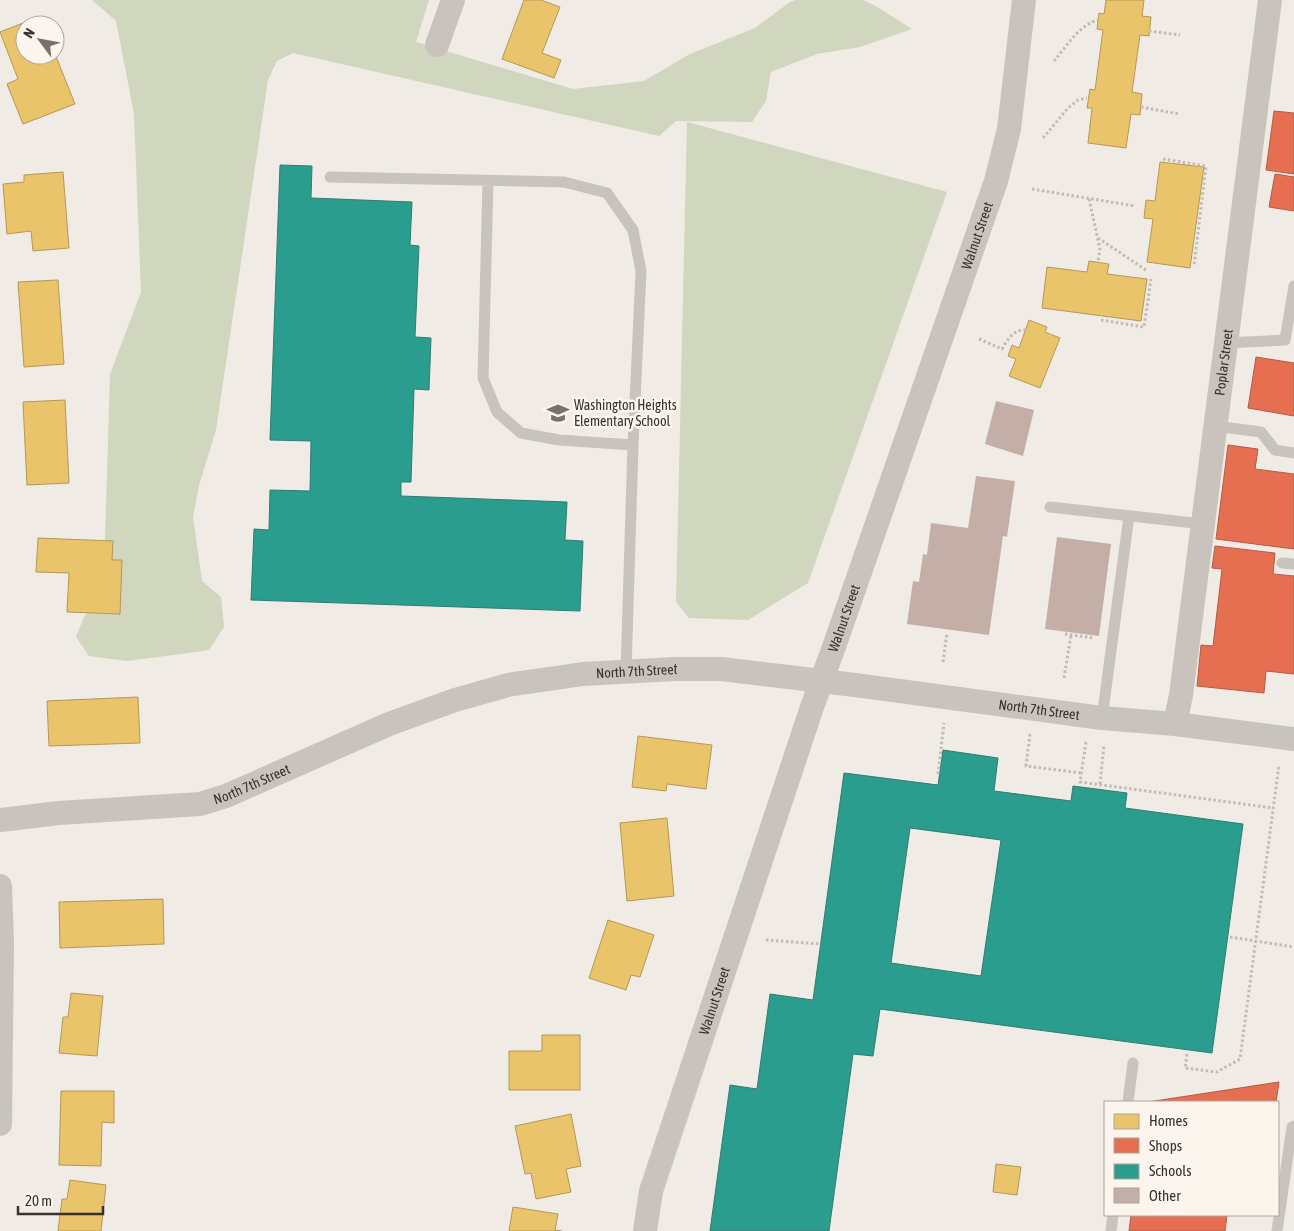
<svg xmlns="http://www.w3.org/2000/svg" width="1294" height="1231" font-family="'Asap Condensed',sans-serif">
	<style>
		.green { fill: #d1d6bf }
		.homes { fill: #e9c46a; stroke: #b59857 }
		.shops { fill: #e76f51; stroke: #b35c46 }
		.schools { fill: #2a9d8f; stroke: #2f7c71; fill-rule: evenodd }
		.building { fill: #c3afa7 }
		.lines { fill: none; stroke-linecap: round; stroke-linejoin: round }
		.path { stroke: #c2bbb6; stroke-width: 3; stroke-dasharray: 2.5 2.5; stroke-linecap: butt }
		.service { stroke: #c9c3be; stroke-width: 11 }
		.minor { stroke: #c9c3be; stroke-width: 24 }
		.labels { text-anchor: middle; dominant-baseline: central; stroke-width: 5; stroke-linejoin: round; paint-order: stroke }
		.street-label { font-size: 14px; fill: #3b302b; stroke: #fbf5ee }
		.poi-label { font-size: 14px; fill: #3b302b; stroke: #fbf5ee; text-anchor: start }
	</style>
	<rect width="100%" height="100%" fill="#f0ebe5"/>
	<path class="green" d="M92,0H429L416,42L573,89L644,81L690,54L755,28L790,2L795,0H863L874,5L912,29L860,47L817,54L771,72L766,101L752,122L676,121L659,136L293,53L277,61L268,80L216,430L199,485L193,517L202,581L221,597L224,627L209,650L189,653L127,661L89,656L76,637L84,617L103,594L109,564L105,540L110,374L141,292L134,114L116,21Z
		M687,122L947,192L808,583L748,620L689,618L676,602Z"/>
	<path class="homes" d="M524,0H541L560,7L542,53L561,60L554,78L502,59Z
		M1106,0H1144L1142,16L1151,17L1149,36L1140,35L1132,92L1142,94L1140,115L1131,114L1126,148L1088,143L1092,108H1087L1090,89L1095,90L1103,30L1097,29L1099,13L1104,14Z
		M36,18L39,25H25V55H55V54L75,104L23,124L7,84L18,79L0,32Z
		M1160,162L1204,167L1190,268L1147,262L1153,219L1144,218L1146,200L1155,201Z
		M63,172L69,248L33,251L31,231L7,234L3,184L24,182V175Z
		M1089,261L1109,264L1107,274L1147,279L1141,321L1042,308L1047,267L1087,272Z
		M58,280L64,364L24,367L18,282Z
		M1029,320L1047,327L1045,332L1060,338L1040,388L1009,376L1016,359L1008,356L1012,345L1019,348Z
		M65,400L69,483L27,485L23,402Z
		M38,538L113,541L112,560H122L120,614L67,612L69,573L36,572Z
		M138,697L140,743L49,746L47,701Z
		M638,736L712,745L706,789L667,784L666,791L632,787Z
		M667,818L674,896L627,901L620,823Z
		M163,899L164,944L60,948L59,902Z
		M608,920L654,935L640,977L631,975L626,990L589,978Z
		M71,993L103,996L97,1056L59,1053L63,1017H68Z
		M542,1035H580V1090H509V1051H542Z
		M61,1091H114V1123L102,1122L101,1166L59,1165Z
		M571,1114L581,1166L566,1169L571,1192L536,1199L531,1173L525,1174L515,1126Z
		M996,1164L1021,1167L1017,1195L993,1192Z
		M70,1180L106,1185L101,1231H58L62,1199H67Z
		M513,1207L558,1214L555,1230L562,1231H509Z"/>
	<path class="shops" d="M1274,111L1294,113V174L1266,170Z
		M1275,174L1294,177V211L1269,207Z
		M1256,357L1294,363V416L1248,408Z
		M1228,445L1258,449L1255,469L1294,474V549L1216,539Z
		M1215,546L1275,553L1273,574L1294,576V674L1266,671L1264,693L1197,686L1201,645L1213,646L1222,569L1212,568Z
		M1279,1082L1276,1102H1148Z
		M1131,1215H1227L1225,1231H1129Z"/>
	<path class="schools" d="M280,165L312,166L311,198L412,202L410,245L419,246L415,337L431,338L429,390L414,389L411,482H401V496L567,502L565,540L583,541L580,611L251,600L254,529L269,530L270,490L310,491L311,441L270,440Z
		M943,750L998,758L994,791L1071,801L1073,786L1127,793L1125,808L1243,824L1212,1053L880,1009L873,1056L853,1054L829,1231H710L730,1085L757,1089L770,994L813,1000L844,773L938,785ZM910,828L1001,840L981,976L891,963Z"/>
	<path class="building" d="M996,401L1034,410L1023,456L985,444Z
		M976,476L1015,481L1007,537L1003,536L989,635L907,624L913,581L919,582L923,554L927,555L931,523L968,528Z
		M1057,537L1111,544L1099,636L1045,629Z"/>
	<g class="lines">
		<path class="path" d="M1149,31L1180,35
			M1054,61C1066,47 1080,24 1098,20
			M1141,107L1179,114
			M1043,138L1068,108L1078,100L1087,98
			M1163,159L1206,166L1194,266
			M1032,189L1135,206
			M1089,199L1100,249L1098,262
			M1098,238L1146,270
			M1101,320L1144,327L1151,279
			M979,339L1002,349C1008,339 1014,329 1026,330
			M1065,634L1094,638
			M943,662L947,633
			M1064,678L1071,635
			M1030,734L1026,766L1081,773
			M1086,742L1080,782L1273,808
			M938,774L944,723
			M1100,784L1104,745
			M1230,937L1294,947
			M766,940L821,944
			M1187,1054L1185,1068L1217,1072L1240,1059L1279,765"/>
		<path class="service" d="M330,177L564,182L607,193L633,230L641,271L633,445L626,671
			M488,181L483,378L497,412L521,433L559,440L633,445
			M1226,343L1285,340L1294,286
			M1215,426L1261,432L1275,450L1294,453
			M1050,507L1203,524
			M1282,563L1294,564
			M1102,718L1129,516
			M1128,1102L1133,1063
			M1111,1231L1113,1215
			M1277,1231L1292,1127L1294,1126"/>
		<g class="minor">
			<path d="M437,45L453,0"/>
			<path id="s1" d="M1175,724L1181,695L1270,0"/>
			<path id="s2" d="M0,820L59,813L200,804L226,796L389,724L455,700L508,685L583,674L675,669H721L855,685L1102,718L1175,724L1294,739"/>
			<path d="M0,886L2,943L0,1124"/>
			<path id="s3" d="M645,1231L651,1191L812,707L835,644L996,181L1009,129L1024,0"/>
		</g>
	</g>
	<defs>
		<g id="school-bare" transform="scale(1.725)"><path d="M0-5L7-2L0 1L-7-2ZM-4 1L0 2.5L4 1V4Q0 6-4 4Z" fill="#7a716c" stroke="#fbf5ee" stroke-width="2.5" paint-order="stroke"/></g>
	</defs>
	<g fill-rule="evenodd">
		<use href="#school-bare" x="558" y="413"/>
	</g>
	<g class="labels">
		<g class="street-label">
			<text stroke="none"><textPath href="#s3" startOffset="1050">Walnut Street</textPath></text>
			<text stroke="none"><textPath href="#s1" startOffset="365">Poplar Street</textPath></text>
			<text stroke="none"><textPath href="#s3" startOffset="645">Walnut Street</textPath></text>
			<text stroke="none"><textPath href="#s2" startOffset="661">North 7th Street</textPath></text>
			<text stroke="none"><textPath href="#s2" startOffset="1066">North 7th Street</textPath></text>
			<text stroke="none"><textPath href="#s2" startOffset="256">North 7th Street</textPath></text>
			<text stroke="none"><textPath href="#s3" startOffset="241">Walnut Street</textPath></text>
		</g>
		<g class="poi-label">
			<text x="574" y="405">Washington Heights<tspan x="574" dy="16">Elementary School</tspan></text>
		</g>
	</g>
	<rect x="1104" y="1101" width="175" height="115" fill="#fbf5ee" stroke="#aea6a0"/>
	<rect x="1114" y="1114" width="25" height="15" fill="#e9c46a" stroke="#aea6a0"/>
	<text x="1149" y="1126" font-size="15" fill="#3b302b">Homes</text>
	<rect x="1114" y="1138" width="25" height="15" fill="#e76f51" stroke="#aea6a0"/>
	<text x="1149" y="1151" font-size="15" fill="#3b302b">Shops</text>
	<rect x="1114" y="1164" width="25" height="15" fill="#2a9d8f" stroke="#aea6a0"/>
	<text x="1149" y="1176" font-size="15" fill="#3b302b">Schools</text>
	<rect x="1114" y="1188" width="25" height="15" fill="#c3afa7" stroke="#aea6a0"/>
	<text x="1149" y="1201" font-size="15" fill="#3b302b">Other</text>
	<g transform="translate(40 40) rotate(302)"><circle r="24" fill="#fbf5ee" stroke="#aea6a0"/>
	<path d="M0-4L9 19L0 12L-9 19Z" fill="#7a716c"/>
	<text y="-8" font-size="14" font-weight="bold" text-anchor="middle" fill="#3b302b">N</text>
	</g>
	<path d="M18 1206v8h85v-8" fill="none" stroke="#3b302b" stroke-width="2.5"/>
	<text x="25" y="1206" font-size="15" fill="#3b302b" stroke="#fbf5ee" stroke-width="4" paint-order="stroke">20 m</text>
</svg>
